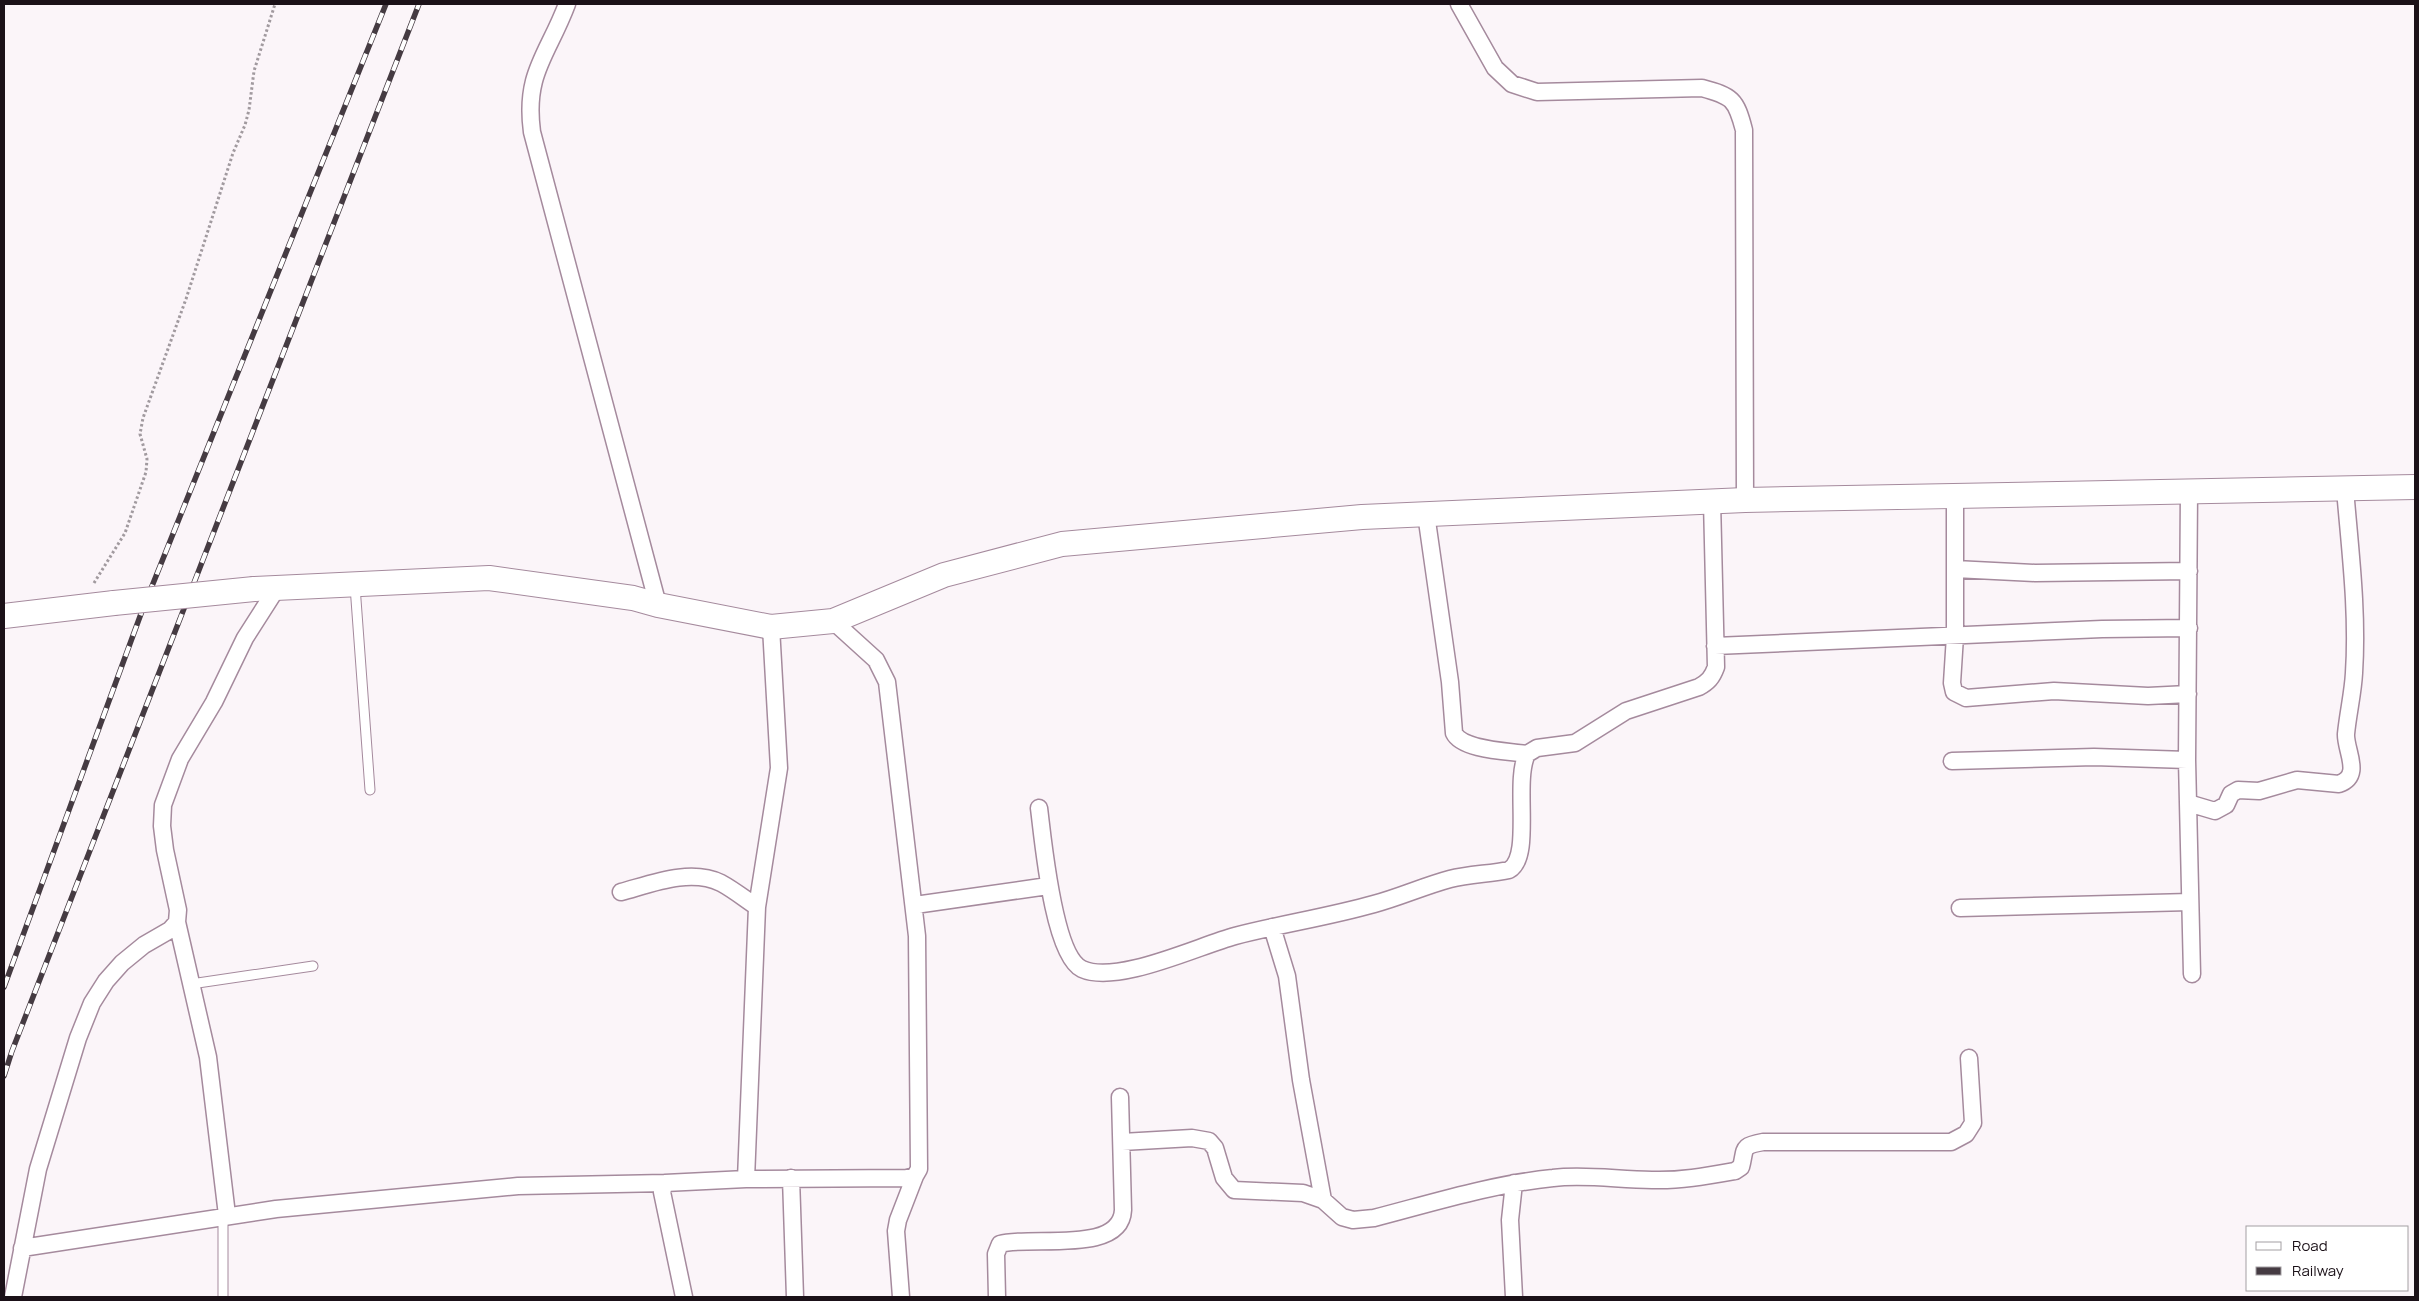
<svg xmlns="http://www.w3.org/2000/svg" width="2419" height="1301" font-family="Manrope,sans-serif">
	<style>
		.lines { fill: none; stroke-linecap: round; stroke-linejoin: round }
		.lane-casing { stroke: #a58a9d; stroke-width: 11 }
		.street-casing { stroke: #a58a9d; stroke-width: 19 }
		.secondary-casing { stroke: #a58a9d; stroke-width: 26 }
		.path { stroke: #a19a9f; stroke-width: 3; stroke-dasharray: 2.5 2.5; stroke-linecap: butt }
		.lane { stroke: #fff; stroke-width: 9 }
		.street { stroke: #fff; stroke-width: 16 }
		.secondary { stroke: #fff; stroke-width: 24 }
		.rail-casing { stroke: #453b42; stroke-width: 5.5 }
		.rail { stroke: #fff; stroke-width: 4; stroke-dasharray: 11; stroke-linecap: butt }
		.secondary-bridge-casing { stroke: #a58a9d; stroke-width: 26; stroke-linecap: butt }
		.secondary-bridge { stroke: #fff; stroke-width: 24 }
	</style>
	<rect width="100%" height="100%" fill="#fbf5f9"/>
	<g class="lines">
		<g class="lane-casing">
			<path id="lane" d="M355,586L370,790
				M191,984L313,966
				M223,1216V1297"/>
		</g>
		<g class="street-casing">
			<path id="street" d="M567,4C548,55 524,73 532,132L658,605
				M1459,4L1495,68L1512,84L1537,92L1702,88C1732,96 1736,99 1744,130L1745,500
				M2189,491L2187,760L2192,974
				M1955,496V636L1952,683L1954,692L1966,698L2054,691L2148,696L2188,694
				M1426,514L1450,682L1454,733C1462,750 1508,751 1527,754
				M1955,569L2035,573L2189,571
				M1715,646L2102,629L2189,628
				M1952,761L2094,757L2187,760
				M2188,803L2215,811L2226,805L2231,794L2238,790L2259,791L2297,780L2339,784C2363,776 2345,750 2346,734C2348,713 2353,693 2354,673C2358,611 2350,550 2345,489
				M1039,808C1043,839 1053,955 1082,969C1117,985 1198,946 1235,936C1281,924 1328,917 1374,904C1400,897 1424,886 1450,879C1469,874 1490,874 1509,870C1533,857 1513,782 1527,754L1537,748L1575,743L1626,711L1699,687C1708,682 1712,678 1716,667L1712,501
				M621,892C651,884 690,868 721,883C734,890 745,899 757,907
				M915,905L1048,886
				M1960,908L2190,902
				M177,922L208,1057L227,1215
				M1272,927L1287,976L1301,1080L1323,1200
				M1122,1142L1192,1138L1209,1141L1215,1148L1224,1178L1234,1190L1303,1193L1323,1200L1342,1217L1353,1220L1374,1218C1432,1203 1492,1184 1553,1178C1586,1174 1619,1180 1652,1180C1680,1181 1707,1176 1735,1171L1741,1167C1746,1149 1740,1146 1763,1142H1951L1966,1134L1973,1123L1969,1058
				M791,1178L795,1297
				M746,1179L757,907L779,768L771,627
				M22,1248L276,1209L518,1186L665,1183
				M13,1297L38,1169L78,1038L92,1003L106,981L122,963L144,945L170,930L177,922L178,910L165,850L162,826L163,805L180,759L214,702L245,638L277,588
				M684,1297L662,1192L665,1183L746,1179L907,1178L915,1176L919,1169L917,936L887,682L876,660L833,621
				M901,1297L896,1231L898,1220L915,1176
				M997,1297L996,1254L1000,1244C1031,1235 1121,1255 1123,1210L1120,1097
				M1514,1297L1510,1220L1514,1183"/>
		</g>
		<g class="secondary-casing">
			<path id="secondary" d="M254,589L489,578L633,598L658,605L771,627L833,621L944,575L1062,544L1362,517L1745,500L2415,487
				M4,616L114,603"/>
		</g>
		<path class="path" d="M94,583L125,533L146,472L147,459L140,434L143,418L186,299L233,153L245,125L249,110L254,71L275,4"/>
		<use href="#lane" class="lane"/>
		<use href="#street" class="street"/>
		<use href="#secondary" class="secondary"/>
		<g class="rail-casing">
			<path id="rail" d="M4,987L142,611L386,4
				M4,1076L12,1051L419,4"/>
		</g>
		<use href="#rail" class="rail"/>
		<g class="secondary-bridge-casing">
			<path id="secondary-bridge" d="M114,603L254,589"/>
		</g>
		<use href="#secondary-bridge" class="secondary-bridge"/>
	</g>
	<rect width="2419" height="1301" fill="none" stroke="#1b1118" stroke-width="10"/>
	<rect x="2246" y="1226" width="162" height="65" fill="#ffffff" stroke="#a4a0a3"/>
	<rect x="2256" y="1242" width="25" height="8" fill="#ffffff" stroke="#a4a0a3"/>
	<text x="2292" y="1251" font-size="15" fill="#1b1118">Road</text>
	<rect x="2256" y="1267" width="25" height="8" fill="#453b42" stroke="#a4a0a3"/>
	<text x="2292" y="1276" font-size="15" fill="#1b1118">Railway</text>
</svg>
